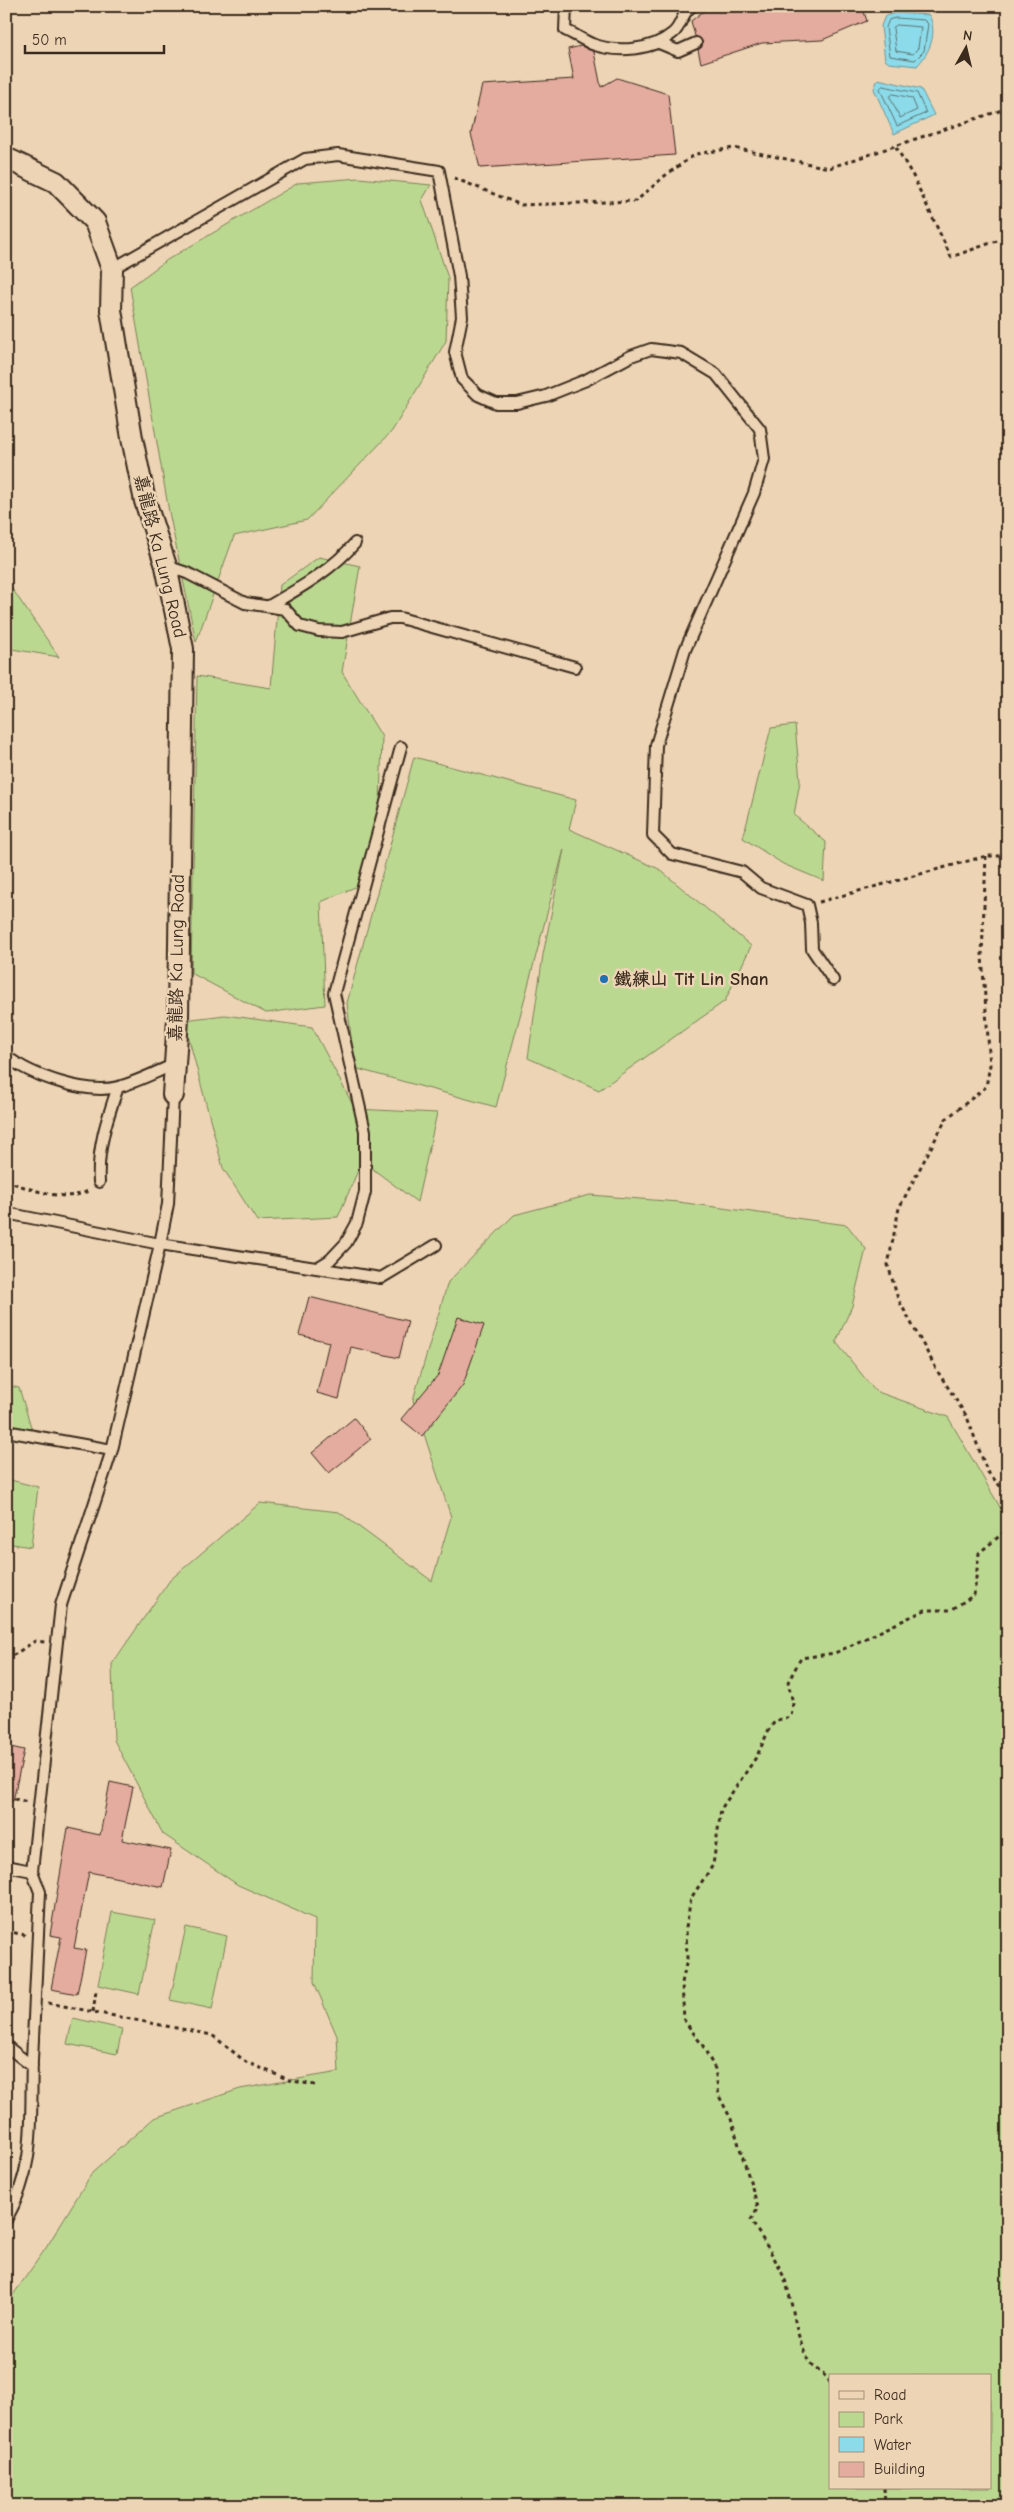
<svg xmlns="http://www.w3.org/2000/svg" width="1014" height="2512" font-family="'Comic Neue','LXGW WenKai TC',sans-serif">
	<style>
		.green { fill: #bbd890; stroke: #7b8157; fill-rule: evenodd }
		.water { fill: #8cdbea; stroke: #6c9498 }
		.lines { fill: none; stroke-linecap: round; stroke-linejoin: round }
		.shore { stroke: #5b7170; stroke-width: 1 }
		.building { fill: #e4ab9f; stroke: #3b2a1e }
		.service-casing { stroke: #3b2a1e; stroke-width: 14 }
		.minor-casing { stroke: #3b2a1e; stroke-width: 24 }
		.path { stroke: #3b2a1e; stroke-width: 3; stroke-dasharray: 4 4; stroke-linecap: butt }
		.service { stroke: #ecd4b4; stroke-width: 10 }
		.minor { stroke: #ecd4b4; stroke-width: 20 }
		.poi-dot { fill: #1f6fb2; stroke: #ecd4b4; stroke-width: 2 }
		.labels { text-anchor: middle; dominant-baseline: central; stroke-width: 5; stroke-linejoin: round; paint-order: stroke }
		.street-label { font-size: 18px; fill: #3b2a1e; stroke: #ecd4b4 }
		.poi-label { font-size: 18px; font-weight: bold; fill: #3b2a1e; stroke: #ecd4b4; text-anchor: start }
	</style>
	<rect width="100%" height="100%" fill="#ecd4b4"/>
	<filter id="ink" filterUnits="userSpaceOnUse"><feTurbulence type="fractalNoise" baseFrequency=".02" numOctaves="2"/><feDisplacementMap in="SourceGraphic" scale="10" xChannelSelector="R" yChannelSelector="G"/><feConvolveMatrix kernelMatrix="1 2 1 2 8 2 1 2 1" color-interpolation-filters="sRGB"/></filter>
	<g filter="url(#ink)">
		<path class="green" d="M359,178L431,185L422,200L448,278L446,341L392,431L307,520L234,536L196,642L169,512L130,287L167,260L298,183Z
			M319,557L360,566L342,672L382,737L380,803L371,880L321,902L325,1005L266,1013L191,973L197,676L271,688L280,585Z
			M6,580L59,657L6,648Z
			M795,725L800,781L794,815L826,842L824,881L783,864L743,838L771,728Z
			M414,757L576,800L569,829L659,869L751,946L725,1001L599,1090L528,1058L543,955L564,849L496,1107L358,1069L352,1044L347,1003Z
			M225,1015L312,1027L355,1109L437,1113L417,1202L362,1161L338,1217L257,1221L223,1168L184,1020Z
			M590,1195L678,1202L847,1225L866,1249L852,1306L836,1342L875,1391L948,1417L1008,1521V2506H6V2305L46,2248L92,2173L154,2118L240,2089L339,2072L337,2036L314,1982L315,1919L238,1885L163,1834L114,1740L112,1664L170,1580L260,1503L339,1512L432,1581L451,1517L413,1400L448,1282L514,1215ZM830,2376H990V2488H830Z
			M6,1385L19,1388L32,1430L6,1427Z
			M6,1479L38,1487L31,1547L6,1543Z
			M112,1912L155,1920L139,1994L98,1985Z
			M186,1927L227,1936L212,2009L170,2000Z
			M73,2018L122,2029L117,2054L67,2044Z"/>
		<path class="water" d="M896,13L929,15C938,33 930,52 917,66L889,63L885,60L881,26L885,16Z
			M878,79L921,89L934,115L894,134L874,89Z"/>
		<g class="lines">
			<path class="shore" d="M896,18L924,20L928,24L924,51L915,60L890,56L886,27L889,20Z
				M897,25L921,27L918,48L913,54L896,51L893,28Z
				M883,86L917,93L926,113L897,126L880,89Z
				M893,94L912,98L917,110L900,118L890,97Z"/>
		</g>
		<path class="building" d="M710,6H862L867,21L822,40L762,43L701,63L698,50L702,47V41L695,36L691,21Z
			M581,46L594,52L601,87L617,78L668,94L675,155L480,168L471,134L482,85L574,79L568,49Z
			M309,1297L408,1321L399,1358L351,1347L339,1399L317,1393L329,1342L299,1335Z
			M458,1317L484,1325L463,1385L422,1436L401,1419L438,1375Z
			M354,1418L371,1439L329,1473L312,1453Z
			M6,1746L24,1750L13,1801H6Z
			M110,1782L133,1787L122,1840L171,1850L163,1887L89,1872L74,1948L86,1950L77,1994L51,1989L61,1937L50,1935L68,1828L100,1835Z"/>
		<g class="lines">
			<g class="service-casing">
				<path id="service" d="M566,6L565,30C574,34 583,40 592,44C617,53 652,51 673,33C682,26 681,13 692,6
					M659,43L678,51L696,43
					M112,269L305,159L338,155L439,171L459,276L462,317L455,352L462,379L478,395L496,403H517L546,396L586,380L631,356L651,349L681,353L716,374L760,429L764,459L754,493L685,650L656,745L653,835L672,854L742,872L761,888L807,905L811,923L812,949L833,980
					M166,566L187,573L245,603L285,609L300,626L319,631L342,632L390,618H400L575,667
					M269,606C300,588 332,570 355,543
					M6,1056C31,1076 87,1095 118,1087C137,1082 156,1072 175,1064
					M99,1182C97,1148 107,1119 118,1087
					M6,1213L160,1244L381,1278L436,1245
					M317,1268L330,1260L346,1243L357,1223L365,1192V1131L334,993L401,747
					M6,1431L112,1450
					M6,1866L32,1871
					M6,2046L32,2066
					M6,2220C37,2165 30,2119 32,2060C35,2004 37,1948 40,1892L32,1871L61,1605L112,1450L160,1244L168,1204L173,1095"/>
			</g>
			<g class="minor-casing">
				<path id="minor" d="M6,158L56,182L95,222L112,269L111,310L132,438L145,501L166,566L183,649L178,1018L173,1095"/>
			</g>
			<path class="path" d="M896,147L913,176L951,257L1008,237
				M454,178L521,205L636,201L667,174L696,154L734,148L829,168L1008,108
				M986,856L982,956L990,1065L986,1087L946,1119L899,1208L888,1265L898,1299L938,1372L967,1417L987,1471L1008,1495
				M819,902L986,856H1008
				M6,1181C32,1189 65,1204 90,1190
				M6,1660L35,1641L45,1642
				M6,1797L28,1802
				M6,1931L25,1935
				M48,2003L212,2035L246,2062L292,2081L315,2085
				M93,2012L96,1991
				M830,2383C826,2373 814,2370 809,2361C795,2337 794,2306 785,2280C776,2258 763,2241 751,2220L758,2207L731,2119L719,2096L715,2069L703,2046L684,2020L682,1983L687,1959L686,1927L691,1898L713,1865L721,1809L757,1756L770,1727L777,1720L791,1717L793,1703L788,1682L801,1658L835,1653L925,1610H951L974,1595L979,1553L1008,1529
				M884,2488L885,2506"/>
			<use href="#service" class="service"/>
			<use href="#minor" class="minor"/>
		</g>
	</g>
	<circle class="poi-dot" cx="604" cy="979" r="5"/>
	<g class="labels">
		<g class="street-label">
			<text transform="translate(160 556) rotate(76)">嘉龍路 Ka Lung Road</text>
			<text transform="translate(177 958) rotate(-89)">嘉龍路 Ka Lung Road</text>
		</g>
		<g class="poi-label">
			<text x="614" y="979">鐵練山 Tit Lin Shan</text>
		</g>
	</g>
	<rect width="1014" height="2512" fill="none" stroke="#ecd4b4" stroke-width="25"/>
	<rect x="12" y="12" width="989" height="2487" fill="none" stroke="#3b2a1e" stroke-width="2" filter="url(#ink)"/>
	<rect x="829" y="2374" width="162" height="115" fill="#ecd4b4" stroke="#a59078"/>
	<rect x="839" y="2391" width="25" height="8" fill="#ecd4b4" stroke="#a59078"/>
	<text x="874" y="2400" font-size="15" fill="#3b2a1e">Road</text>
	<rect x="839" y="2412" width="25" height="15" fill="#bbd890" stroke="#a59078"/>
	<text x="874" y="2424" font-size="15" fill="#3b2a1e">Park</text>
	<rect x="839" y="2437" width="25" height="15" fill="#8cdbea" stroke="#a59078"/>
	<text x="874" y="2450" font-size="15" fill="#3b2a1e">Water</text>
	<rect x="839" y="2462" width="25" height="15" fill="#e4ab9f" stroke="#a59078"/>
	<text x="874" y="2474" font-size="15" fill="#3b2a1e">Building</text>
	<g transform="translate(966 48) rotate(8)" stroke="#ecd4b4" stroke-width="4" paint-order="stroke">
	<path d="M0-4L9 19L0 12L-9 19Z" fill="#3b2a1e"/>
	<text y="-8" font-size="14" font-weight="bold" text-anchor="middle" fill="#3b2a1e">N</text>
	</g>
	<path d="M25 45v8h139v-8" fill="none" stroke="#3b2a1e" stroke-width="2.5"/>
	<text x="32" y="45" font-size="15" fill="#3b2a1e" stroke="#ecd4b4" stroke-width="4" paint-order="stroke">50 m</text>
</svg>
